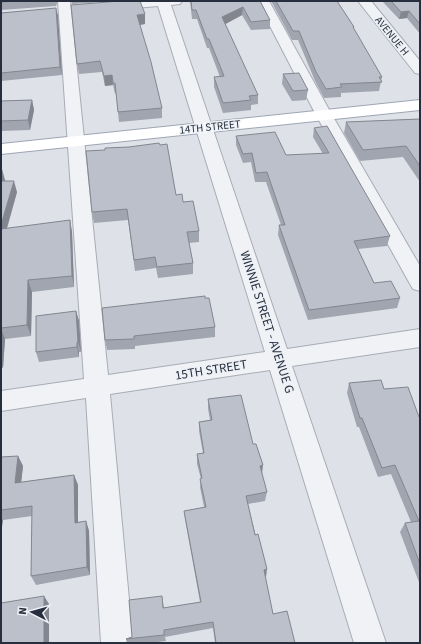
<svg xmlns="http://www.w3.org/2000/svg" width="421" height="644" font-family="'Source Sans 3',sans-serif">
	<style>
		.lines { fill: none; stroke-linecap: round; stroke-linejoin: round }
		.minor-casing { stroke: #a7acb5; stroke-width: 2 }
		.major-casing { stroke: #9da5b4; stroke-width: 2 }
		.minor { fill: #f1f2f6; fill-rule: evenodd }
		.major { fill: #fff; fill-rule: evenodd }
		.wall { fill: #a1a5af }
		.shaded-wall { fill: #83868e }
		.building { fill: #bbc0cb; stroke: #83868e }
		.labels { text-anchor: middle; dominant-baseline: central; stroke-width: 3; stroke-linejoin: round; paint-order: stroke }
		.far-street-label { font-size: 11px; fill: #272f3f; stroke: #edf0f5 }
		.street-label { font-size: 13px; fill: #272f3f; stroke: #edf0f5 }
	</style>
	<rect width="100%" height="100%" fill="#dee2e8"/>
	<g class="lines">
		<g class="minor-casing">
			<path id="minor" d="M58,1H70L108,375L265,352L158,6L112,10L108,9L106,6L108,3L112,2L182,1L180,4L171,5L287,349L420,329V347L292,366L386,643H354L270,370L110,394L133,643H101L86,398L1,411V391L84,379Z
				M257,1H269L332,115L420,266V291L413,289L410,284L316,115Z
				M358,1H371L420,61V74L415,73Z"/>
		</g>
		<g class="major-casing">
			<path id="major" d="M420,100V110L1,154V144Z"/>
		</g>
		<use href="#minor" class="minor"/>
		<use href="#major" class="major"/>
	</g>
	<path class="wall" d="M1,1H58L56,6L1,10Z
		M71,1H117L72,4Z
		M190,1H260L270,20V29L251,30L242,15L225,24L258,95V104L251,105V110L223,113L214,87V77H220L209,48H207L197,19H192Z
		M271,1H337L354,27V30L382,77L379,91L341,93V97L324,98L315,81L298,40H292Z
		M382,1H420V34L407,18L399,19Z
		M56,8L58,16L62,75L1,81V13Z
		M145,14V24L140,25L162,108V118L119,122L116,93L115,94L113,85L105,86L102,72L79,74L77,64Z
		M283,74L308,90L306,100L292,101L282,84Z
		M32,100L34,110L30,130L1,131V101Z
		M420,119V182L403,157L360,161L344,133L346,122Z
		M314,128L390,236L387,246L358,249L374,283L400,298L397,308L308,320L278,235L279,225H281L266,182H255L251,162L243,163L236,145V136L286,155L323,154L313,137Z
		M1,169L5,181L17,192L7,229L70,220L72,232L74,287L32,292L31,336L5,339L3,368H1Z
		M176,195L183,202L199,231V242L189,243L193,263V274L158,278L156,268L135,271L128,220L94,223L92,212Z
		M102,308L215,327V337L135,346V349L107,350L105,340Z
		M76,311L79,321L81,352H79V357L39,362L36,352Z
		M349,383L384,389L419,417H420V585L400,532L405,523L411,522L391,474L378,477L359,427H357L347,393Z
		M208,399L253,444L267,492L265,501L248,504L266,577H265L273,614L295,643H215L213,628L165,637L166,641L150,643H127L126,639L132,637L162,596L164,608L200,602L185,519L184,511L204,507L200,487L201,479L197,464V454L203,453L199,431V422L210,420L208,409Z
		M18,456L23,466L21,482L74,475L78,485V522L86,521L89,531L90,575L36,585L31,576L32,516L3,520L1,533V457Z"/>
	<path class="shaded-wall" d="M243,7L242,15L222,26V17Z
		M56,8L58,16L62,75L60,67Z
		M409,11L407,18L399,19L401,12Z
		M145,14V24L138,25L137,15Z
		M112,75L113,85L105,86L104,76Z
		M32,100L34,110L30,130L28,120Z
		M2,169L5,180L3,192L1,184V174Z
		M14,181L17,192L3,241L1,233V225Z
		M70,220L72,232L74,287L72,276Z
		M28,280L32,292L31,336L27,325Z
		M76,311L79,321L81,352L78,342Z
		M1,328L5,339L3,368L1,363Z
		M77,342L79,352V357L77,347Z
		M18,456L23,466L20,493L15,483Z
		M263,465L262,474L260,466Z
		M74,475L78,485V532L75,523Z
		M1,518L3,520L1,533Z
		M86,521L89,531L90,575L87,567Z
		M267,569L266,577L262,578L264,570Z
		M44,596L49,604V643H44Z"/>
	<path class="building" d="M1,1H19L1,2Z
		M120,1H140L145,14L137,15L151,62L162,108L118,112L115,83H113L112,75L104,76L100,61L77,64L71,5Z
		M191,1H260L270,20L251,22L243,7L222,17L258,95L249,96L251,100L223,103L214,77L224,76L209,39H207L196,10H192Z
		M276,1H337L354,27H353L382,77H379L382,82L340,84L342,87L326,89L316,72L299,31H293Z
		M391,1H420V24L409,11L401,12Z
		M56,8L60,67L1,73V13Z
		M299,73L308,90L293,91L283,74Z
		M32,100L28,120L1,121V101Z
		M420,119V166L406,146L363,150L346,122Z
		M327,126L390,236L354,241L374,283L391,281L400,298L309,310L279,225H285L267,172L256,173L252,153L243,154L236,136L275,132L286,155L329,153L314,128Z
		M159,143L160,145L167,144L176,195L182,194L183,202L193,201L199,231L187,232L193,263L157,267L155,257L134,260L127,209L92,212L86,151L105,150V148L129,147Z
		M1,181H14L1,225Z
		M70,220L72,276L28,280L27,325L1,328V229Z
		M205,296V298H209L215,327L134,336V339L105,340L102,308Z
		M76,311L78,342H77V347L36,352V316Z
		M381,380L384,389L408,387L419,417H420V564L405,523L419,521L395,465L382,468L362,418H360L349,383Z
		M241,395L253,444H256L263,465L260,466L267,492L246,496L255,535L258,534L267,569L264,570L273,614L287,611L295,643H216L213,622L164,630V635L126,639L132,637L129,600L162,596L163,608L201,602L184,511L206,507L200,479L202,478L197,454L204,453L199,422L212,420L208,399Z
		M18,456L15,483L74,475L75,523L86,521L87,567L31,576L32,506L1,510V457Z
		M44,596V643H1V603Z"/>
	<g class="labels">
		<g class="far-street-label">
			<text transform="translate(392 36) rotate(51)">AVENUE H</text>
			<text transform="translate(210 127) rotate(-6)">14TH STREET</text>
		</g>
		<g class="street-label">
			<text transform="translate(267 322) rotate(72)">WINNIE STREET - AVENUE G</text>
			<text transform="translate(211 370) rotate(-9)">15TH STREET</text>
		</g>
	</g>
	<rect width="421" height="644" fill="none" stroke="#272f3f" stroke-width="4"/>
	<g transform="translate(32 612) rotate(276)" stroke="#edf0f5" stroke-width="3" paint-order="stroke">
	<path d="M0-3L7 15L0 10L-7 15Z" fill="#272f3f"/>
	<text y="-6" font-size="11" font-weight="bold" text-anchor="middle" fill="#272f3f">N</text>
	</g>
</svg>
